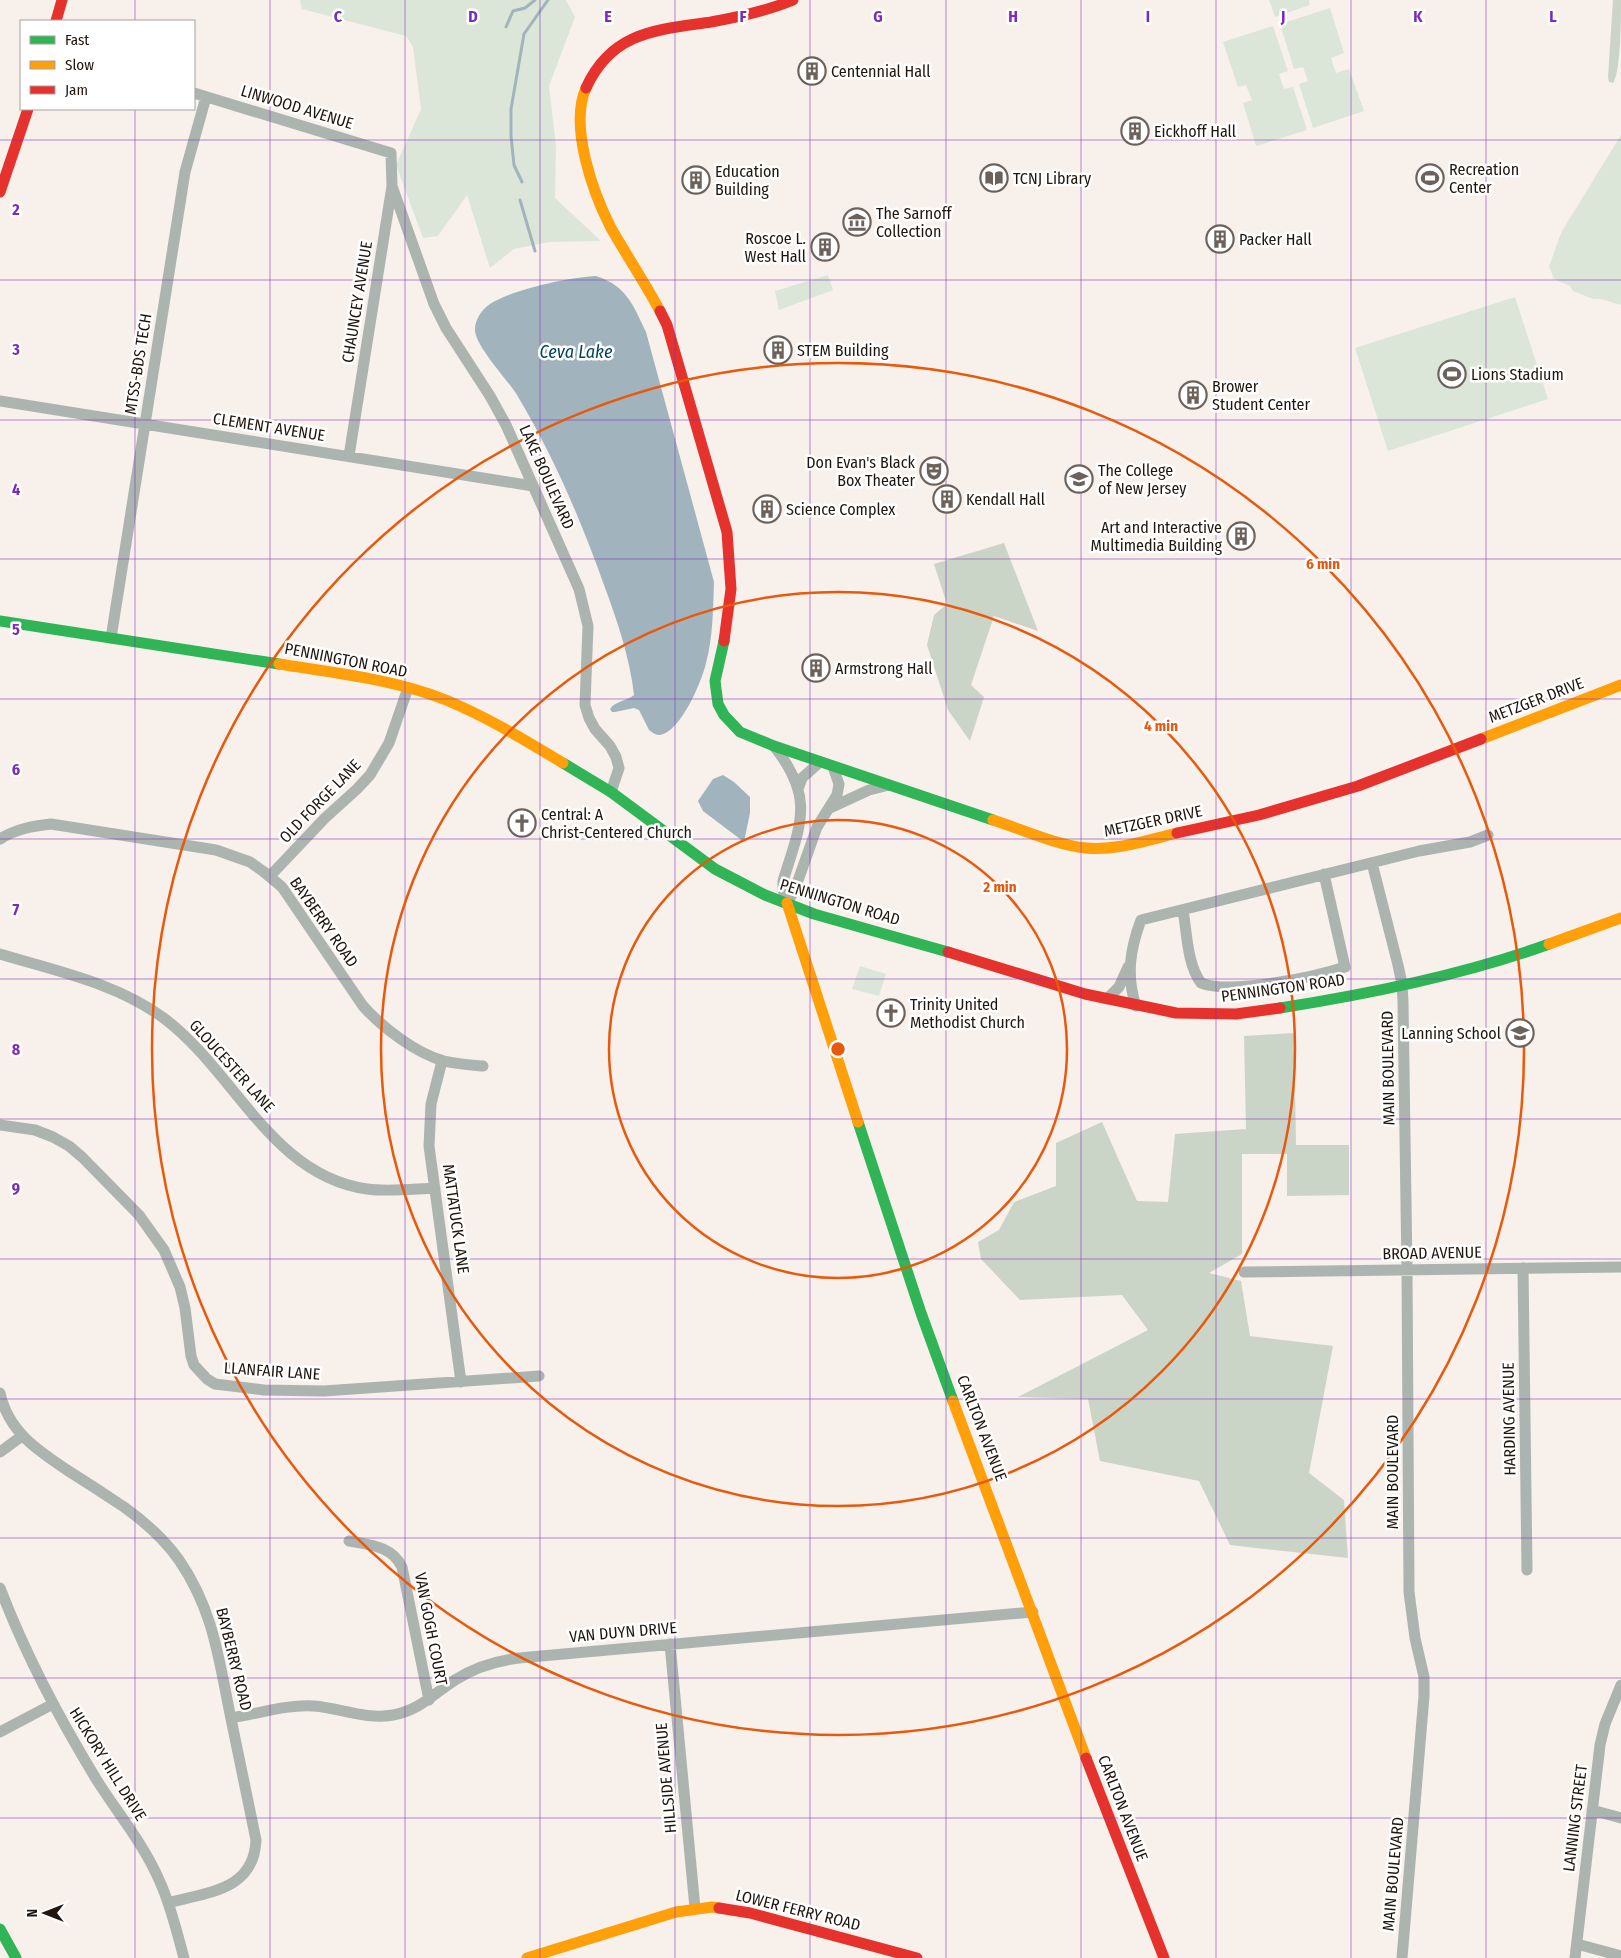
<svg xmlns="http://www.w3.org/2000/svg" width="1621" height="1958" font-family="'Fira Sans Condensed',sans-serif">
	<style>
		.green { fill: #dce6d8 }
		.forest { fill: #cad5c7 }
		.water { fill: #a1b4be }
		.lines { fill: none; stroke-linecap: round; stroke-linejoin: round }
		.stream { stroke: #a1b4be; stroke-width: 3 }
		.street { stroke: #acb4b0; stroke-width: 11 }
		.fast { stroke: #30b455; stroke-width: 11 }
		.slow { stroke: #ff9f0a; stroke-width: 11 }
		.jam { stroke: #e5322d; stroke-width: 11 }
		.grid { fill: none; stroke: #7b2cbf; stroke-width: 1; stroke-opacity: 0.55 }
		.ring { fill: none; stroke: #e8590c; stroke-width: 2.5 }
		.labels { text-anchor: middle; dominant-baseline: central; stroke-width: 5; stroke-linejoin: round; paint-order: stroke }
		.poi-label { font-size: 16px; fill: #21160e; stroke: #fff; text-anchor: start }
		.street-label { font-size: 16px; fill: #21160e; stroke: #fff }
		.water-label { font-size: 18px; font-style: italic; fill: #04445d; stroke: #fff }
		.grid-label { font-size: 16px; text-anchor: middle; font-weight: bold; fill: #7b2cbf; stroke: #fff; stroke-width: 5; stroke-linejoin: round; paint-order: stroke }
		.centre { fill: #e8590c; stroke: #fff; stroke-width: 2.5 }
		.ring-label { font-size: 15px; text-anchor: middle; font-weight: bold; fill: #e8590c; stroke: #fff; stroke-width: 5; stroke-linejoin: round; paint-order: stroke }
	</style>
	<rect width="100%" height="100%" fill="#f7f0eb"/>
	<path class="green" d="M300,0H566L575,17L549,86L556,146L555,198L601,241L549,242L514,249L490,268L467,195L438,236L423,238L396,165L421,109L413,47L406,36L302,9Z
		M1269,0H1309L1310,5L1275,17Z
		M1330,8L1344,53L1331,58L1336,73L1349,69L1364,111L1313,128L1299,84L1308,81L1303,67L1294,69L1280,24Z
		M1273,26L1288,71L1279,74L1284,89L1293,87L1307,130L1256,146L1243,103L1252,100L1246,85L1238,87L1223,42Z
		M1621,135V305L1601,299H1593L1573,291L1570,286L1554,279L1549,266C1554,254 1557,243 1562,231Z
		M828,275L833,290L779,310L775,291Z
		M1515,297L1548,399L1388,451L1355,348Z
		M860,966L886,974L879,996L852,989Z"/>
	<path class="forest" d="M1613,0H1621C1621,17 1621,72 1613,83L1609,82L1608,78Z
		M1004,543L1038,631L994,616L971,685L984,697L970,741L948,710L927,645L934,615L947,604L934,564Z
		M1294,1033L1296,1145H1349V1195L1287,1196V1154H1242V1254L1209,1273L1241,1281L1250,1336L1333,1346L1309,1473L1344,1500L1348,1558L1230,1545L1199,1481L1100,1461L1088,1399L1018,1397L1148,1330L1122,1295L1020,1300L981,1259L978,1242L999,1230L1014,1202L1056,1186V1143L1102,1122L1137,1201L1168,1202L1175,1134L1246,1129L1244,1036Z"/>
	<path class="water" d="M596,276C627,286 633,305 646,332L714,582C713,609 713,637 706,663C702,681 680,734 659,735C655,735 652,732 649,730L639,710L634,708L615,712H612L610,709C615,701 627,701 634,695C630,658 617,620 604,585C581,520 553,455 517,395C508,380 474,345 475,329C475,320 482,309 490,304C511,290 570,277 596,276Z
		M723,775L734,782L750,797V813L744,842L703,811L698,801L713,779Z"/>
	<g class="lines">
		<path class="stream" d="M506,27L513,11L525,8L535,0
			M522,182L514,165L511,136V109L524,34L548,0
			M520,200L535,251"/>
		<path class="street" d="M194,93L391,153L392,186L349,456
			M392,186L434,304L446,328L490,396L506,425L579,589L588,626L585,705L589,718L595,729L610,746L616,757L619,768L611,792
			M0,401L533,486
			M111,638L185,172L206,97
			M774,746C815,798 801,823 783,881V890L787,903
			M798,789L802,778L820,762
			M830,808L869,790L889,785
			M0,839C16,829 33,826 51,824L216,850L250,862L264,872L282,887L363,1006C382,1027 415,1053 444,1061C456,1064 470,1065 483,1066
			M1372,863L1398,965L1402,984L1403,1002L1407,1270L1409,1592L1415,1638L1424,1677V1696L1402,1958
			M270,876L325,818L357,789L370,775L389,743L408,688
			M787,903L795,889L817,827L837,795L839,784L833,767
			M1183,910C1187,933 1187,964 1201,983C1230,995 1315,977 1345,967L1324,874
			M0,954C56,971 117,983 165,1019C235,1072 272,1176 367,1189C389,1192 412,1189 435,1188
			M1107,999L1119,987L1128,967
			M1136,1006C1126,976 1130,949 1141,920L1419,851L1470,842L1488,835
			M442,1061L431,1104L429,1146L461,1382
			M0,1125L35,1130L53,1137L69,1146L82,1157L139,1215L164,1250L180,1287L185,1308L191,1356L194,1365L207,1379L215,1384L264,1390L324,1391L539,1376
			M1523,1268L1527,1570
			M1244,1272L1621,1267
			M0,1393C8,1431 37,1450 67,1470C86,1482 106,1495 124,1507C145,1522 165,1540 179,1560C212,1608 218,1654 229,1709C238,1753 247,1796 256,1840C254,1891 207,1892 168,1903
			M0,1452L22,1436
			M349,1541C370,1545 392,1546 402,1567L429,1700
			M0,1588C26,1656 60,1720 98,1782C119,1815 145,1846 160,1882C171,1906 177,1933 184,1958
			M670,1644L695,1908
			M231,1718C258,1714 287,1704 314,1706C340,1708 366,1720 393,1715C420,1710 433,1694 455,1680C475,1667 495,1661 519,1658L1033,1612
			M0,1732L53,1704
			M1592,1810L1621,1818
			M1577,1944L1621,1956
			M1575,1958L1600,1745L1605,1724L1621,1685"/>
		<path class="fast" d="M0,621L279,664
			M724,641L715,681L718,704L724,715L740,732L774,746L993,820
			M563,763L611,792L715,869L765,895L814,914L948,952
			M1280,1008C1369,994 1464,975 1549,944
			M858,1122L921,1313L953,1401
			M0,1929L16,1958"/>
		<path class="slow" d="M586,88C569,126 593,193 611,228C627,256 645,283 660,311
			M279,664C335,673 393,679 446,700C487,717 525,740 563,763
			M1481,739L1621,685
			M993,820C1021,829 1056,845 1086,848C1116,851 1148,840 1177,833
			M787,903L858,1122
			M1549,944L1621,918
			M953,1401L1086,1758
			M527,1958L676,1912L712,1907L719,1908"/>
		<path class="jam" d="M56,21L62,0
			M586,88C612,31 657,30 711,22C739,17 767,11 793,0
			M0,192L28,109
			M660,311L667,325L727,532L731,589L724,641
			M1177,833L1259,815L1358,786L1481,739
			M948,952L1085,994L1176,1013L1236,1014L1280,1008
			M1086,1758L1164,1958
			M719,1908L750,1913L917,1958"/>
	</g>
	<path class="grid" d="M135,0V21M270,0V1958M405,0V1958M540,0V1958M675,0V1958M810,0V1958M946,0V1958M1081,0V1958M1216,0V1958M1351,0V1958M1486,0V1958M135,109V1958M0,140H1621M0,280H1621M0,420H1621M0,559H1621M0,699H1621M0,839H1621M0,979H1621M0,1119H1621M0,1259H1621M0,1399H1621M0,1538H1621M0,1678H1621M0,1818H1621"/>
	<g class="ring">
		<circle cx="838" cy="1049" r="229"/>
		<circle cx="838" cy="1049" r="457"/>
		<circle cx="838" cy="1049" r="686"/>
	</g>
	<defs>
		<g id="building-ring" transform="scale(1.4375)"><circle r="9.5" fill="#fff" stroke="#6c625b" stroke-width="1.5"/><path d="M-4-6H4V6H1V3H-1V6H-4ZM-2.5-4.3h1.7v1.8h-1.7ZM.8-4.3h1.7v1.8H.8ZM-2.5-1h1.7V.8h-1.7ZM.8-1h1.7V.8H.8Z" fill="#6c625b"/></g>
		<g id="library-ring" transform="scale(1.4375)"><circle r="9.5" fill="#fff" stroke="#6c625b" stroke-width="1.5"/><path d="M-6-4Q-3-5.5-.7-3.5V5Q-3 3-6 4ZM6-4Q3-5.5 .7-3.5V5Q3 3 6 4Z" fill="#6c625b"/></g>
		<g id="stadium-ring" transform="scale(1.4375)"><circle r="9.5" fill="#fff" stroke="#6c625b" stroke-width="1.5"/><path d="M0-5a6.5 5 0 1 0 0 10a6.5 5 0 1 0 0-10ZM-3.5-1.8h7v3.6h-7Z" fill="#6c625b"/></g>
		<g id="museum-ring" transform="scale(1.4375)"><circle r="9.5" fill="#fff" stroke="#6c625b" stroke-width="1.5"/><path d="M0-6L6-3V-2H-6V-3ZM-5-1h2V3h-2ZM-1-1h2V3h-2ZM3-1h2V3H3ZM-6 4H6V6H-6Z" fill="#6c625b"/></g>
		<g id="theatre-ring" transform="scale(1.4375)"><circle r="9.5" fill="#fff" stroke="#6c625b" stroke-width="1.5"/><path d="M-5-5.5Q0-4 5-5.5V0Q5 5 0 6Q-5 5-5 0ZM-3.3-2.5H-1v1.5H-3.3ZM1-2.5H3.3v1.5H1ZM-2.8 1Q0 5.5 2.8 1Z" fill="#6c625b"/></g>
		<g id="university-ring" transform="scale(1.4375)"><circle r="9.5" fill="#fff" stroke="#6c625b" stroke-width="1.5"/><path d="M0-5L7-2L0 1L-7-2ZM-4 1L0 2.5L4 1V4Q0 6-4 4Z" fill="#6c625b"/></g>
		<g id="church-ring" transform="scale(1.4375)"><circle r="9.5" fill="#fff" stroke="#6c625b" stroke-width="1.5"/><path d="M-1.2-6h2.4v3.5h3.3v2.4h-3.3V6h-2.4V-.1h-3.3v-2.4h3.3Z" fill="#6c625b"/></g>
		<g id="school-ring" transform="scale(1.4375)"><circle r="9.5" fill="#fff" stroke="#6c625b" stroke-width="1.5"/><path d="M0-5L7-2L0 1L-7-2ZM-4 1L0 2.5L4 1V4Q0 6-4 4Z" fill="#6c625b"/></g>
	</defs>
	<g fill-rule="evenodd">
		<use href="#building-ring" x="812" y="71"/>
		<use href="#building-ring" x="1135" y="131"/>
		<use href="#library-ring" x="994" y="178"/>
		<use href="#stadium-ring" x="1430" y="178"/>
		<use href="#building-ring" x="696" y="180"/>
		<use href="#museum-ring" x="857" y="222"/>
		<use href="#building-ring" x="1220" y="239"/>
		<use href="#building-ring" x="825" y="247"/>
		<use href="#building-ring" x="778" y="350"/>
		<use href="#stadium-ring" x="1452" y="374"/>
		<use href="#building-ring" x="1193" y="395"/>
		<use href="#theatre-ring" x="934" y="471"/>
		<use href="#university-ring" x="1079" y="479"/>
		<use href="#building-ring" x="947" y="499"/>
		<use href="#building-ring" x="767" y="509"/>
		<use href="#building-ring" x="1241" y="536"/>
		<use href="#building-ring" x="816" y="668"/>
		<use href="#church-ring" x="522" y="823"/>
		<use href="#church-ring" x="891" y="1013"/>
		<use href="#school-ring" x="1520" y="1033"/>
	</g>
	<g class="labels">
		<g class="poi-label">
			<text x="831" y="71">Centennial Hall</text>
			<text x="1154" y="131">Eickhoff Hall</text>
			<text x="1449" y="169">Recreation<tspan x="1449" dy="18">Center</tspan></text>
			<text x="715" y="171">Education<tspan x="715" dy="18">Building</tspan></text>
			<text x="1013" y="178">TCNJ Library</text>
			<text x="876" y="213">The Sarnoff<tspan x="876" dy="18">Collection</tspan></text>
			<text x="806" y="238" text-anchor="end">Roscoe L.<tspan x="806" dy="18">West Hall</tspan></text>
			<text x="1239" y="239">Packer Hall</text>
			<text x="797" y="350">STEM Building</text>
			<text x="1471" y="374">Lions Stadium</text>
			<text x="1212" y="386">Brower<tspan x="1212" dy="18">Student Center</tspan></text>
			<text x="915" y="462" text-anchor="end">Don Evan's Black<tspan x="915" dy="18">Box Theater</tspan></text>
			<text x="1098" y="470">The College<tspan x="1098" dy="18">of New Jersey</tspan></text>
			<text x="966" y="499">Kendall Hall</text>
			<text x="786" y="509">Science Complex</text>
			<text x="1222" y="527" text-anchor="end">Art and Interactive<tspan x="1222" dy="18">Multimedia Building</tspan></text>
			<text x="835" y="668">Armstrong Hall</text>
			<text x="541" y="814">Central: A<tspan x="541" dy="18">Christ-Centered Church</tspan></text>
			<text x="910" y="1004">Trinity United<tspan x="910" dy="18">Methodist Church</tspan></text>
			<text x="1501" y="1033" text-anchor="end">Lanning School</text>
		</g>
		<g class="street-label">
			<text transform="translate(297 107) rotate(17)">LINWOOD AVENUE</text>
			<text transform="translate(357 302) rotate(-81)">CHAUNCEY AVENUE</text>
			<text transform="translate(138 364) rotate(-81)">MTSS-BDS TECH</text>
			<text transform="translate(269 427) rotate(9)">CLEMENT AVENUE</text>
			<text transform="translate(547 477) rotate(66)">LAKE BOULEVARD</text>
			<text transform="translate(346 660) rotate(11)">PENNINGTON ROAD</text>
			<text transform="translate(1536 700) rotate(-21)">METZGER DRIVE</text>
			<text transform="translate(320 801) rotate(-46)">OLD FORGE LANE</text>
			<text transform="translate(1153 821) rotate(-12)">METZGER DRIVE</text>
			<text transform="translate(840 902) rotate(17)">PENNINGTON ROAD</text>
			<text transform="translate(324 922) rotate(55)">BAYBERRY ROAD</text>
			<text transform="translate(1283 988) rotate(-8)">PENNINGTON ROAD</text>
			<text transform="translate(232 1066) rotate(48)">GLOUCESTER LANE</text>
			<text transform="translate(1388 1068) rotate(-91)">MAIN BOULEVARD</text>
			<text transform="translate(456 1219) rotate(82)">MATTATUCK LANE</text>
			<text transform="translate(1432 1253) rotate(-1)">BROAD AVENUE</text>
			<text transform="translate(272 1371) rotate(4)">LLANFAIR LANE</text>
			<text transform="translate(1509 1419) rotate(-91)">HARDING AVENUE</text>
			<text transform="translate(982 1428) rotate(69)">CARLTON AVENUE</text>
			<text transform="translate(1392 1472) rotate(-90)">MAIN BOULEVARD</text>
			<text transform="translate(431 1629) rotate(79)">VAN GOGH COURT</text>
			<text transform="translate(623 1632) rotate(-5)">VAN DUYN DRIVE</text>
			<text transform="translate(234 1659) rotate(76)">BAYBERRY ROAD</text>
			<text transform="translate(108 1764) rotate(58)">HICKORY HILL DRIVE</text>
			<text transform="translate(666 1778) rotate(-95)">HILLSIDE AVENUE</text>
			<text transform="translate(1123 1808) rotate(69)">CARLTON AVENUE</text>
			<text transform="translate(1575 1818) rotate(-83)">LANNING STREET</text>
			<text transform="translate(1393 1874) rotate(-85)">MAIN BOULEVARD</text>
			<text transform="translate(798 1910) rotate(14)">LOWER FERRY ROAD</text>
		</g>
		<g class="water-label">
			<text x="576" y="352">Ceva Lake</text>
		</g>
	</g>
	<g class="grid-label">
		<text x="338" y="22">C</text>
		<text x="473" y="22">D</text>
		<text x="608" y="22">E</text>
		<text x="743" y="22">F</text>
		<text x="878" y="22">G</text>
		<text x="1013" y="22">H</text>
		<text x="1148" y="22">I</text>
		<text x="1283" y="22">J</text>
		<text x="1418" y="22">K</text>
		<text x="1553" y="22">L</text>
		<text x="16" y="215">2</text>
		<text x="16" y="355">3</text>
		<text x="16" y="495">4</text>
		<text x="16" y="635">5</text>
		<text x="16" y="775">6</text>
		<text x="16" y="915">7</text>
		<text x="16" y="1055">8</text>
		<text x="16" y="1194">9</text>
	</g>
	<circle cx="838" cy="1049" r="8" class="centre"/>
	<g class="ring-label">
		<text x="1323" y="569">6 min</text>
		<text x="1161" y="731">4 min</text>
		<text x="1000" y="892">2 min</text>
	</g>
	<rect x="20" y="20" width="175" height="90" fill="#ffffff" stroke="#a6a29f"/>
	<rect x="30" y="36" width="25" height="8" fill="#30b455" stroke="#a6a29f"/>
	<text x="65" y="45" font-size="15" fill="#21160e">Fast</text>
	<rect x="30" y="61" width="25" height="8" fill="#ff9f0a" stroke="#a6a29f"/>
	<text x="65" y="70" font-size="15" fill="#21160e">Slow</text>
	<rect x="30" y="86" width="25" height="8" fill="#e5322d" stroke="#a6a29f"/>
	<text x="65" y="95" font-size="15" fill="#21160e">Jam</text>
	<g transform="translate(45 1913) rotate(270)" stroke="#ffffff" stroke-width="4" paint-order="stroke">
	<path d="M0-4L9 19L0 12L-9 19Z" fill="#21160e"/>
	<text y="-8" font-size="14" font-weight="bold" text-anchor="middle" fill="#21160e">N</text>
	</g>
</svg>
